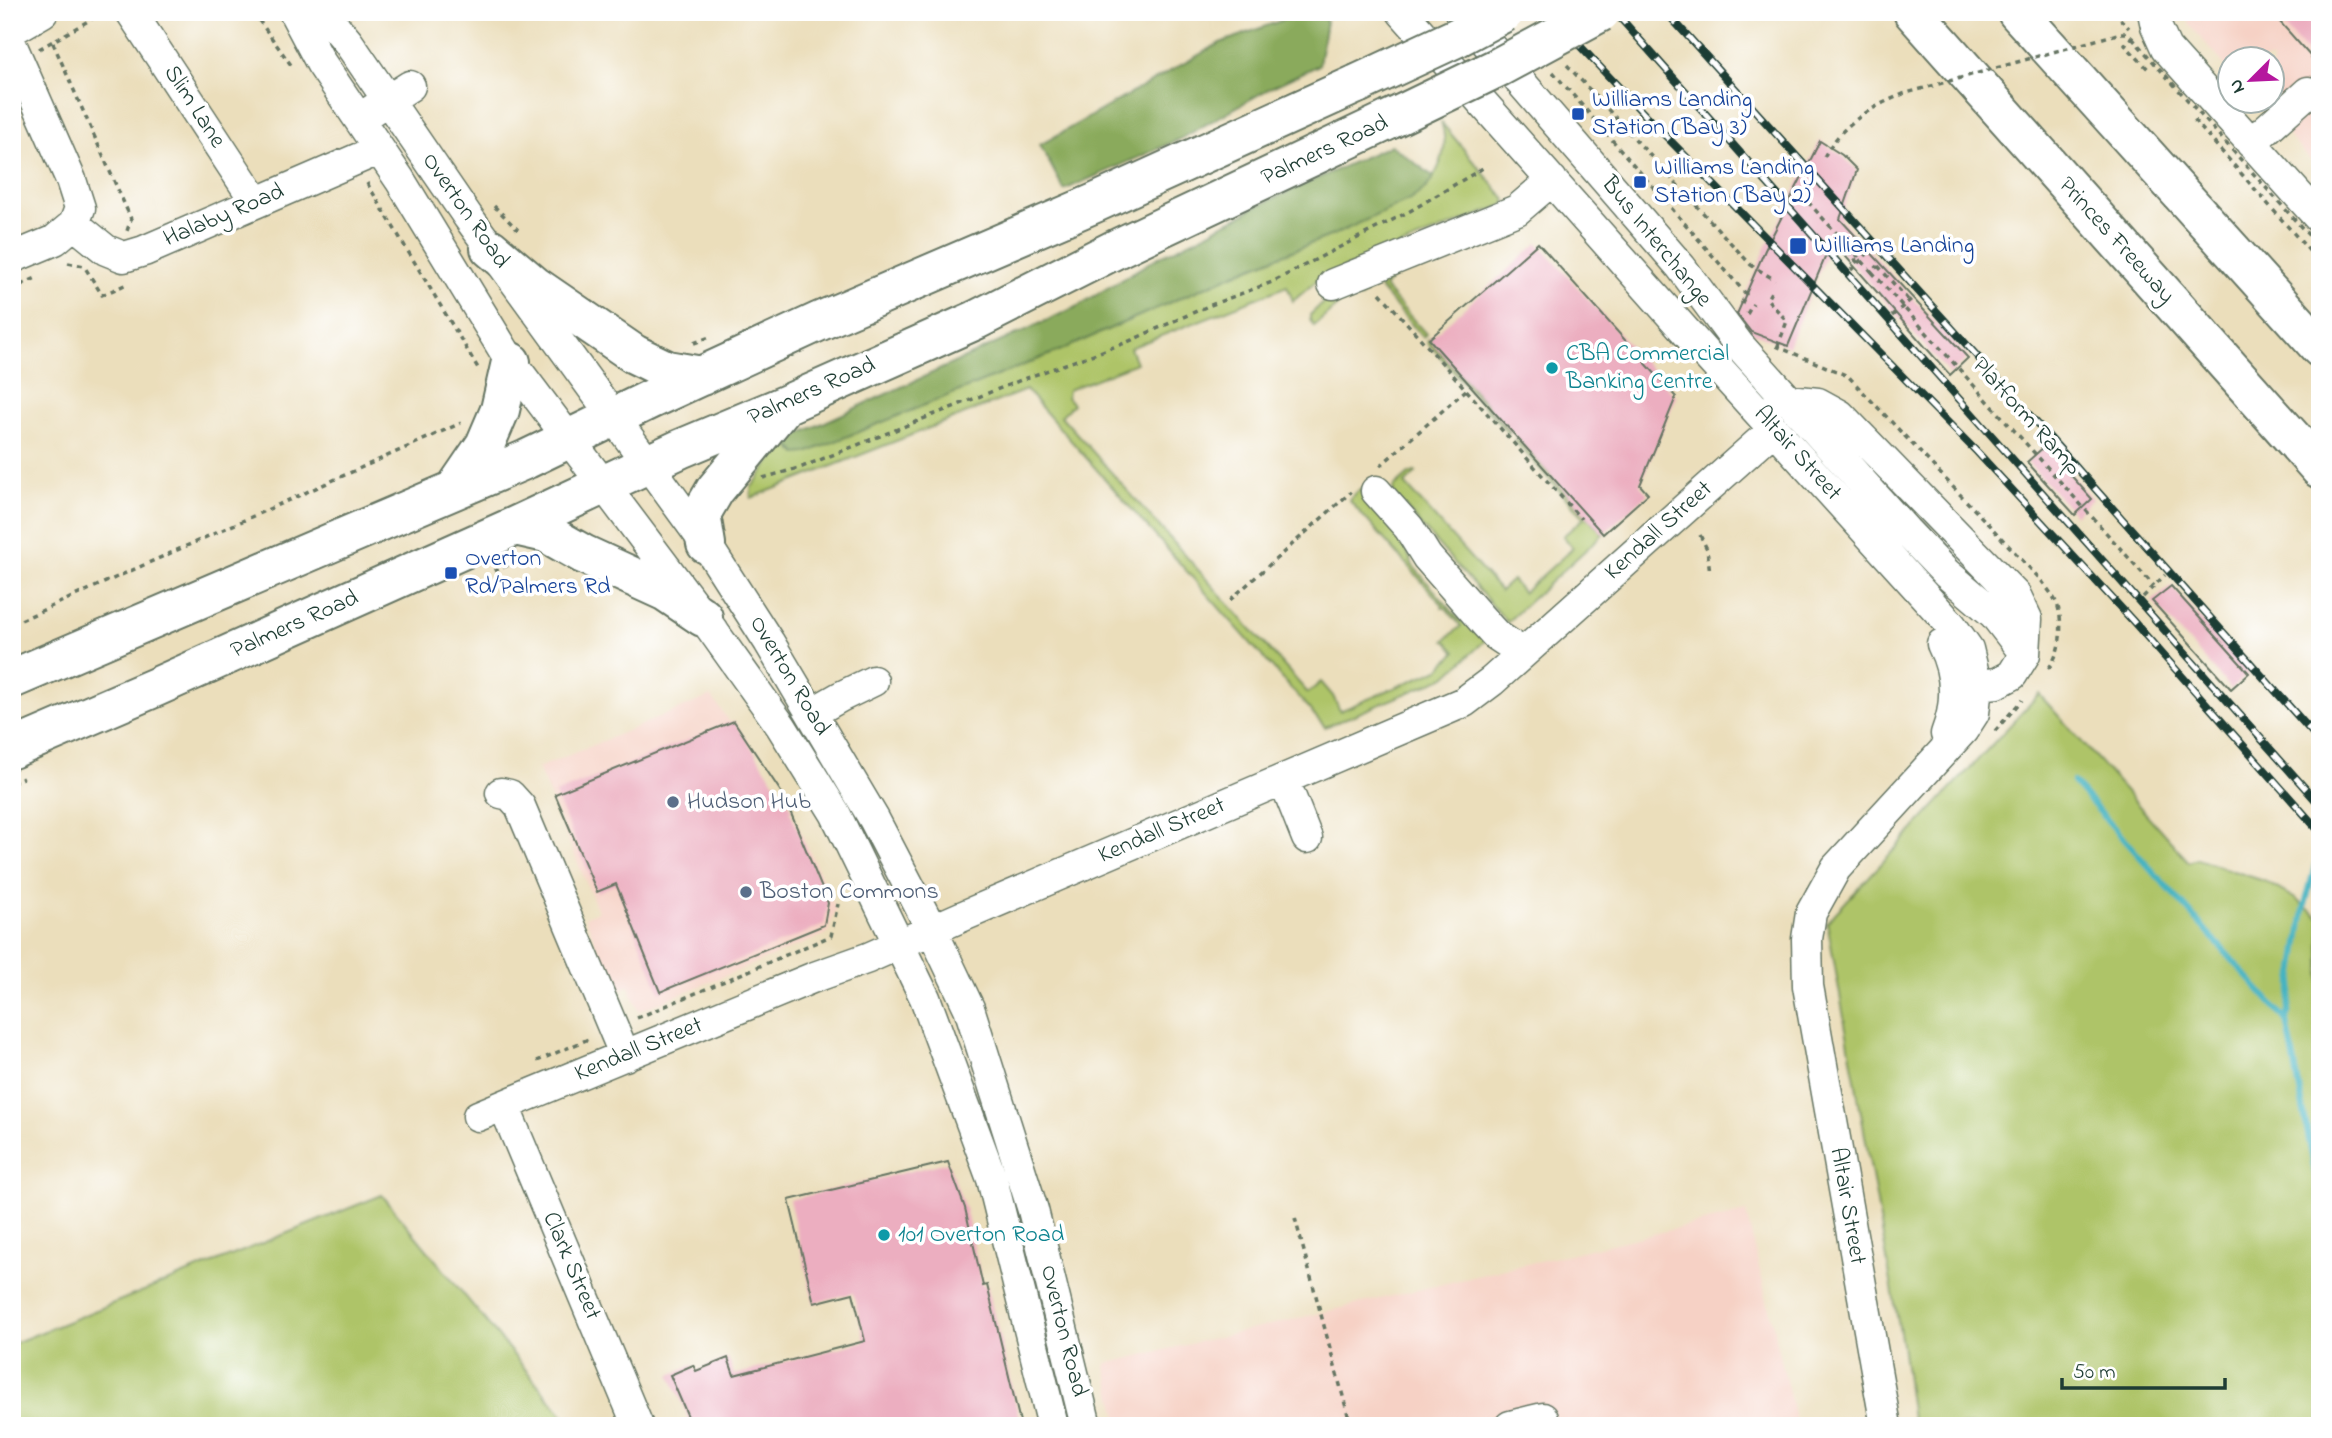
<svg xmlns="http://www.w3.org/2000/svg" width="2332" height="1438" font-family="'Indie Flower',sans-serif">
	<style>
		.built { fill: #f6d1c5 }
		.green { fill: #aec468; stroke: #66804e; stroke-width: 2 }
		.forest { fill: #8aaa5c; stroke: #547448; stroke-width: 2 }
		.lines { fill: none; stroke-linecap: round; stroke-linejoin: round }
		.stream { stroke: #45b3c1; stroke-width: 6 }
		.building { fill: #ecaec0 }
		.minor-casing { stroke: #667563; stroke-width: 33 }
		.highway-casing { stroke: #667563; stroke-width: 42 }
		.path { stroke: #667563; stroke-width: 3.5; stroke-dasharray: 5 5; stroke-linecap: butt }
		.minor { stroke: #fff; stroke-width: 30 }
		.highway { stroke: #fff; stroke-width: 38 }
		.rail-casing { stroke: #1f3d34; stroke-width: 8 }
		.rail { stroke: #fff; stroke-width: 5; stroke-dasharray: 16; stroke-linecap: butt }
		.highway-bridge-casing { stroke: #667563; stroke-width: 42; stroke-linecap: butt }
		.path-bridge { stroke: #667563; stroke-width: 3.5; stroke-dasharray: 5 5; stroke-linecap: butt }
		.highway-bridge { stroke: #fff; stroke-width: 38 }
		.transit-dot { fill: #1a4fb4; stroke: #fff; stroke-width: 2.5 }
		.culture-dot { fill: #0f9aa8; stroke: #fff; stroke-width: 2.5 }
		.service-dot { fill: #5c6f8a; stroke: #fff; stroke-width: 2.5 }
		.labels { text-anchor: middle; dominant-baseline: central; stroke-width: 7; stroke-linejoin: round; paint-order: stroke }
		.transit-label { font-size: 24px; fill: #164399; stroke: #fff; text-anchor: start }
		.street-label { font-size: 24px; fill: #1f3d34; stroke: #fff }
		.culture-label { font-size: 24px; fill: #0d838f; stroke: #fff; text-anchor: start }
		.service-label { font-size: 24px; fill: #4e5e75; stroke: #fff; text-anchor: start }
	</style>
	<rect width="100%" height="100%" fill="#fff"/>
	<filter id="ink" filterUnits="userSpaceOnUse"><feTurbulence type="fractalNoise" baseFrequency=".0143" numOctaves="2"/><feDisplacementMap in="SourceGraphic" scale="14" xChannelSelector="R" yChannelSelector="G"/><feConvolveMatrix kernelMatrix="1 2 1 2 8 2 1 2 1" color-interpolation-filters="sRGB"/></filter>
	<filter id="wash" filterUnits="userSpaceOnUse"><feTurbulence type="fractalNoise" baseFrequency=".00686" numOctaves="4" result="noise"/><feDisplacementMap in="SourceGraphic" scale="28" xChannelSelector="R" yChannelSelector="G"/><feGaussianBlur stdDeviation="1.57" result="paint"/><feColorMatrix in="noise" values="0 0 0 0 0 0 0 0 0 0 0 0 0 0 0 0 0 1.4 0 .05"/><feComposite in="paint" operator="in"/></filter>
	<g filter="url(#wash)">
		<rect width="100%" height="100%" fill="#ebdebb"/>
		<path class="built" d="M2183,12H2320V171L2258,102H2272V60H2230V71L2193,29Z
			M711,696L755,757L795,820L836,909L827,934L639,1011L629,986L615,991L585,917L598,911L538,768Z
			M1746,1212L1797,1426H1120L1105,1364Z"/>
		<path class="green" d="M1441,122L1506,200L1504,205L1320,278L1293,301L1287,286L1130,348L1136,363L1068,390L1067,397L1073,404L1061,416L1308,693L1321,682L1333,696L1340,711L1439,669L1456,652L1445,640L1461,626L1446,608H1442L1443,605L1349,500L1360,489L1400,534L1413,566L1459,619L1490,636L1446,677L1325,727L1026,390L751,498V488L786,440L793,451L806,453L1061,350L1244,270L1340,232L1426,188C1441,168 1450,146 1441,122Z
			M1392,275L1395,276L1384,287L1426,334L1423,337L1376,284L1360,298L1355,291Z
			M1326,300H1332L1338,305L1314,326L1310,320V315Z
			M1429,339L1510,431L1508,433L1427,342Z
			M1517,438L1603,534L1507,622L1394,495L1393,488L1409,474L1415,472L1416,473L1405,484L1500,591L1512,580L1523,593L1573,548L1563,536L1584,518L1515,441Z
			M2039,694L2189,862L2197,859L2264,881L2294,898L2320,918V1426H1913L1902,1344L1827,922Z
			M382,1195L572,1426H12V1344Z"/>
		<path class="forest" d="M1304,12H1323L1326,21L1319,65L1274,86L1180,139L1064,190L1040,145L1220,43Z
			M1391,145L1434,177L1426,188L1410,200L1340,232L1244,270L1061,350L806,453L797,454L786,440L1076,307L1157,258L1212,231C1223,221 1239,220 1250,209Z"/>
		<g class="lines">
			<path class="stream" d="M2073,782L2287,1021
				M2320,858L2315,866L2304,909L2287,1021L2320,1200"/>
		</g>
		<g id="blocks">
			<path class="building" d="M2271,12H2320V67Z
				M1820,141L1842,155L1857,170L1840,219L1968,358L1950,375L1832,241L1788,346L1751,332L1737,314L1765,250Z
				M1538,243L1676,397L1640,485L1648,494L1603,534L1429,339Z
				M2045,446L2092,499L2075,515L2027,462Z
				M2171,586L2249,673L2231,689L2152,601Z
				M734,721L793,810L790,811L828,903L824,925L660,992L616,884L597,892L555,794Z
				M948,1162L965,1208L983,1286L987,1285L1021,1426H692L670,1375L693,1365L696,1371L728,1358L734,1375L865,1341L853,1293L814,1303L789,1200Z"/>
		</g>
	</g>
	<g filter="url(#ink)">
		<use href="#blocks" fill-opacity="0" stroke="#667563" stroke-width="2"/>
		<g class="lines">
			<g class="minor-casing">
				<path id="minor" d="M131,12L256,202
					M294,12L321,63L400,180L511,362L703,617L781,726L835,813L925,998L992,1179L1053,1426
					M323,12L348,42L468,217L706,544L769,642L874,819L932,930L969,1008L1033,1210L1086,1426
					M1402,12L1711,360L1951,625L1968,649L1977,687L1974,713L1963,730L1836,868L1811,913L1807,939L1808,986L1886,1426
					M1460,12L1681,267L1739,345L1906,531L1946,573L1994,614L2025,654
					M2153,12L2156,26L2166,48L2320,219
					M12,30L43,12
					M12,46L71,180L80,208L74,224L55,240L12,258
					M371,111L410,86
					M2251,143L2308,92
					M74,224L106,250L121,256L124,257L144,251L378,150
					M1333,284L1517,210L1552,180
					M1779,399L1818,403L1840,415L2016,596L2027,619L2025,654L2012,675L1997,683L1959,687
					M1376,491L1409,528L1427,557L1485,623L1496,635L1523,653
					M1942,644C1957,673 1958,703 1946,734
					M812,713L840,697L873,681
					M1284,780L1307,838
					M501,793L510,795L520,806L625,1056
					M504,1106L638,1426
					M478,1116L812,978L868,958L961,917L1464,702L1492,681L1774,429
					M1510,1426L1543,1418L1545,1426"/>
			</g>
			<g class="highway-casing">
				<path id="highway" d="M1913,12L2320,469
					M2017,12L2320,348
					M490,248L535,286L634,354L667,370L702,376
					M455,489L485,445L500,410L511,362
					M515,526L546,533L583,554L666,592L703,617
					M706,544L701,514L715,490L781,410
					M12,679L527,459L649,400L818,322L1095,203L1357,84
					M12,749L156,687L515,526L680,449L785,405L976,320L1120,247L1389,120"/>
			</g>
			<path class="path" d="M253,12L291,65
				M2113,12L2129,28
				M2121,33H2126L2132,38L2125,45L2149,70
				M53,43L131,219L127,231
				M39,49L104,12
				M1567,65L1751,265L1775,280
				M1553,72L1746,294L1741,305
				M2194,120L2320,263
				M367,183L478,368
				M494,206L518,230
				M68,263L84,266L102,295L129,283
				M1858,263L1872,249
				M1878,266L1909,301
				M1851,270L1858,263L1849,253L1852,250
				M12,289L36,278
				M1771,292L1767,299L1787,321L1778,346
				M1380,293L1581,519
				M1747,314L1753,304
				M1892,316L1915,296
				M694,343L710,337
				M1776,346L1848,376L2041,580C2046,587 2053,595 2057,604C2064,623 2061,655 2047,670
				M2012,428L2154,586
				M1380,466L1466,390
				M763,478L802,467L1026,378L1125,343L1208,306L1272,282L1410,211L1483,168
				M1700,535L1707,549L1710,573
				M494,571L523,559
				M2143,597L2165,575
				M1230,600L1351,492
				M12,624L461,423
				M1995,731L2022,700
				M12,783L23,778
				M637,1018L831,936L838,904
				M537,1061L591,1038
				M1295,1218L1351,1426"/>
			<use href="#minor" class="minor"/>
			<use href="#highway" class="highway"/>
			<g class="rail-casing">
				<path id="rail" d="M1548,12L1646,116L1977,452L2132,620L2320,832
					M1615,12L2320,805
					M1666,12L1976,355L2320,741"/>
			</g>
			<use href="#rail" class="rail"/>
			<g class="highway-bridge-casing">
				<path id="highway-bridge" d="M1357,84L1458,37L1505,12
					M1389,120L1499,67L1601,12"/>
			</g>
			<path class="path-bridge" d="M2132,38L2320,248
				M1824,157C1841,125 1869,108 1903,94L2121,33
				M1808,202L1872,272L1878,266
				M1872,272L2012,428"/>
			<use href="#highway-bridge" class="highway-bridge"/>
		</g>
	</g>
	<g class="transit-dot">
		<rect x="1571" y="107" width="14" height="14" rx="3.5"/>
		<rect x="1633" y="175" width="14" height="14" rx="3.5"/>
		<rect x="1789" y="237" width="18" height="18" rx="3.5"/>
		<rect x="444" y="566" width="14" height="14" rx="3.5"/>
	</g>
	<g class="culture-dot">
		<circle cx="1552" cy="368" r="7"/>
		<circle cx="884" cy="1235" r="7"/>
	</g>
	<g class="service-dot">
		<circle cx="673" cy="802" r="7"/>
		<circle cx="746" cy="892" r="7"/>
	</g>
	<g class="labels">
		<g class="transit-label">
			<text x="1592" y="100">Williams Landing<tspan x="1592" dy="28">Station (Bay 3)</tspan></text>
			<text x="1654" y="168">Williams Landing<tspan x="1654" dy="28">Station (Bay 2)</tspan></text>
			<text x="1814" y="246">Williams Landing</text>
			<text x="465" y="559">Overton<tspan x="465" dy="28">Rd/Palmers Rd</tspan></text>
		</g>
		<g class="street-label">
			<text transform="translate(194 107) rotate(57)">Slim Lane</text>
			<text transform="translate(1325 151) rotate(-25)">Palmers Road</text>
			<text transform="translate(465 211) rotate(55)">Overton Road</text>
			<text transform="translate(224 216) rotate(-23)">Halaby Road</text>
			<text transform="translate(2116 241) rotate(48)">Princes Freeway</text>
			<text transform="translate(1656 242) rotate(51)">Bus Interchange</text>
			<text transform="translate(812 392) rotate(-24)">Palmers Road</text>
			<text transform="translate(2026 417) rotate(48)">Platform Ramp</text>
			<text transform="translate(1797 454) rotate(48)">Altair Street</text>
			<text transform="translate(1659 531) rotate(-42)">Kendall Street</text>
			<text transform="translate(295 625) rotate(-24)">Palmers Road</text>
			<text transform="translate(789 676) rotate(59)">Overton Road</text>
			<text transform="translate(1162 831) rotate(-23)">Kendall Street</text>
			<text transform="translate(639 1050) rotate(-22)">Kendall Street</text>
			<text transform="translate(1847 1206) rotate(80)">Altair Street</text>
			<text transform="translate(571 1266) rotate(67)">Clark Street</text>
			<text transform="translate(1063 1331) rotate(76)">Overton Road</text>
		</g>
		<g class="culture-label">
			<text x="1566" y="354">CBA Commercial<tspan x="1566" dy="28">Banking Centre</tspan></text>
			<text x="898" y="1235">101 Overton Road</text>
		</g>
		<g class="service-label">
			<text x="687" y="802">Hudson Hub</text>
			<text x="760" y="892">Boston Commons</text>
		</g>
	</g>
	<rect width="2332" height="1438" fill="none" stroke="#fff" stroke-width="42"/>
	<g transform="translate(2251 80) rotate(246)"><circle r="33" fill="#ffffff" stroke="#a5b1ae" stroke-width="2"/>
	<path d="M0-5L12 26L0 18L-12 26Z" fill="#b5179e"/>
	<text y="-10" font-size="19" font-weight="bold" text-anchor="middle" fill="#1f3d34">N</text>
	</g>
	<path d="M2062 1378v10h163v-10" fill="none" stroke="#1f3d34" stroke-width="3.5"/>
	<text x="2073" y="1378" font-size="21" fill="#1f3d34" stroke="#ffffff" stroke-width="5" paint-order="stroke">50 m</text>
</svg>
